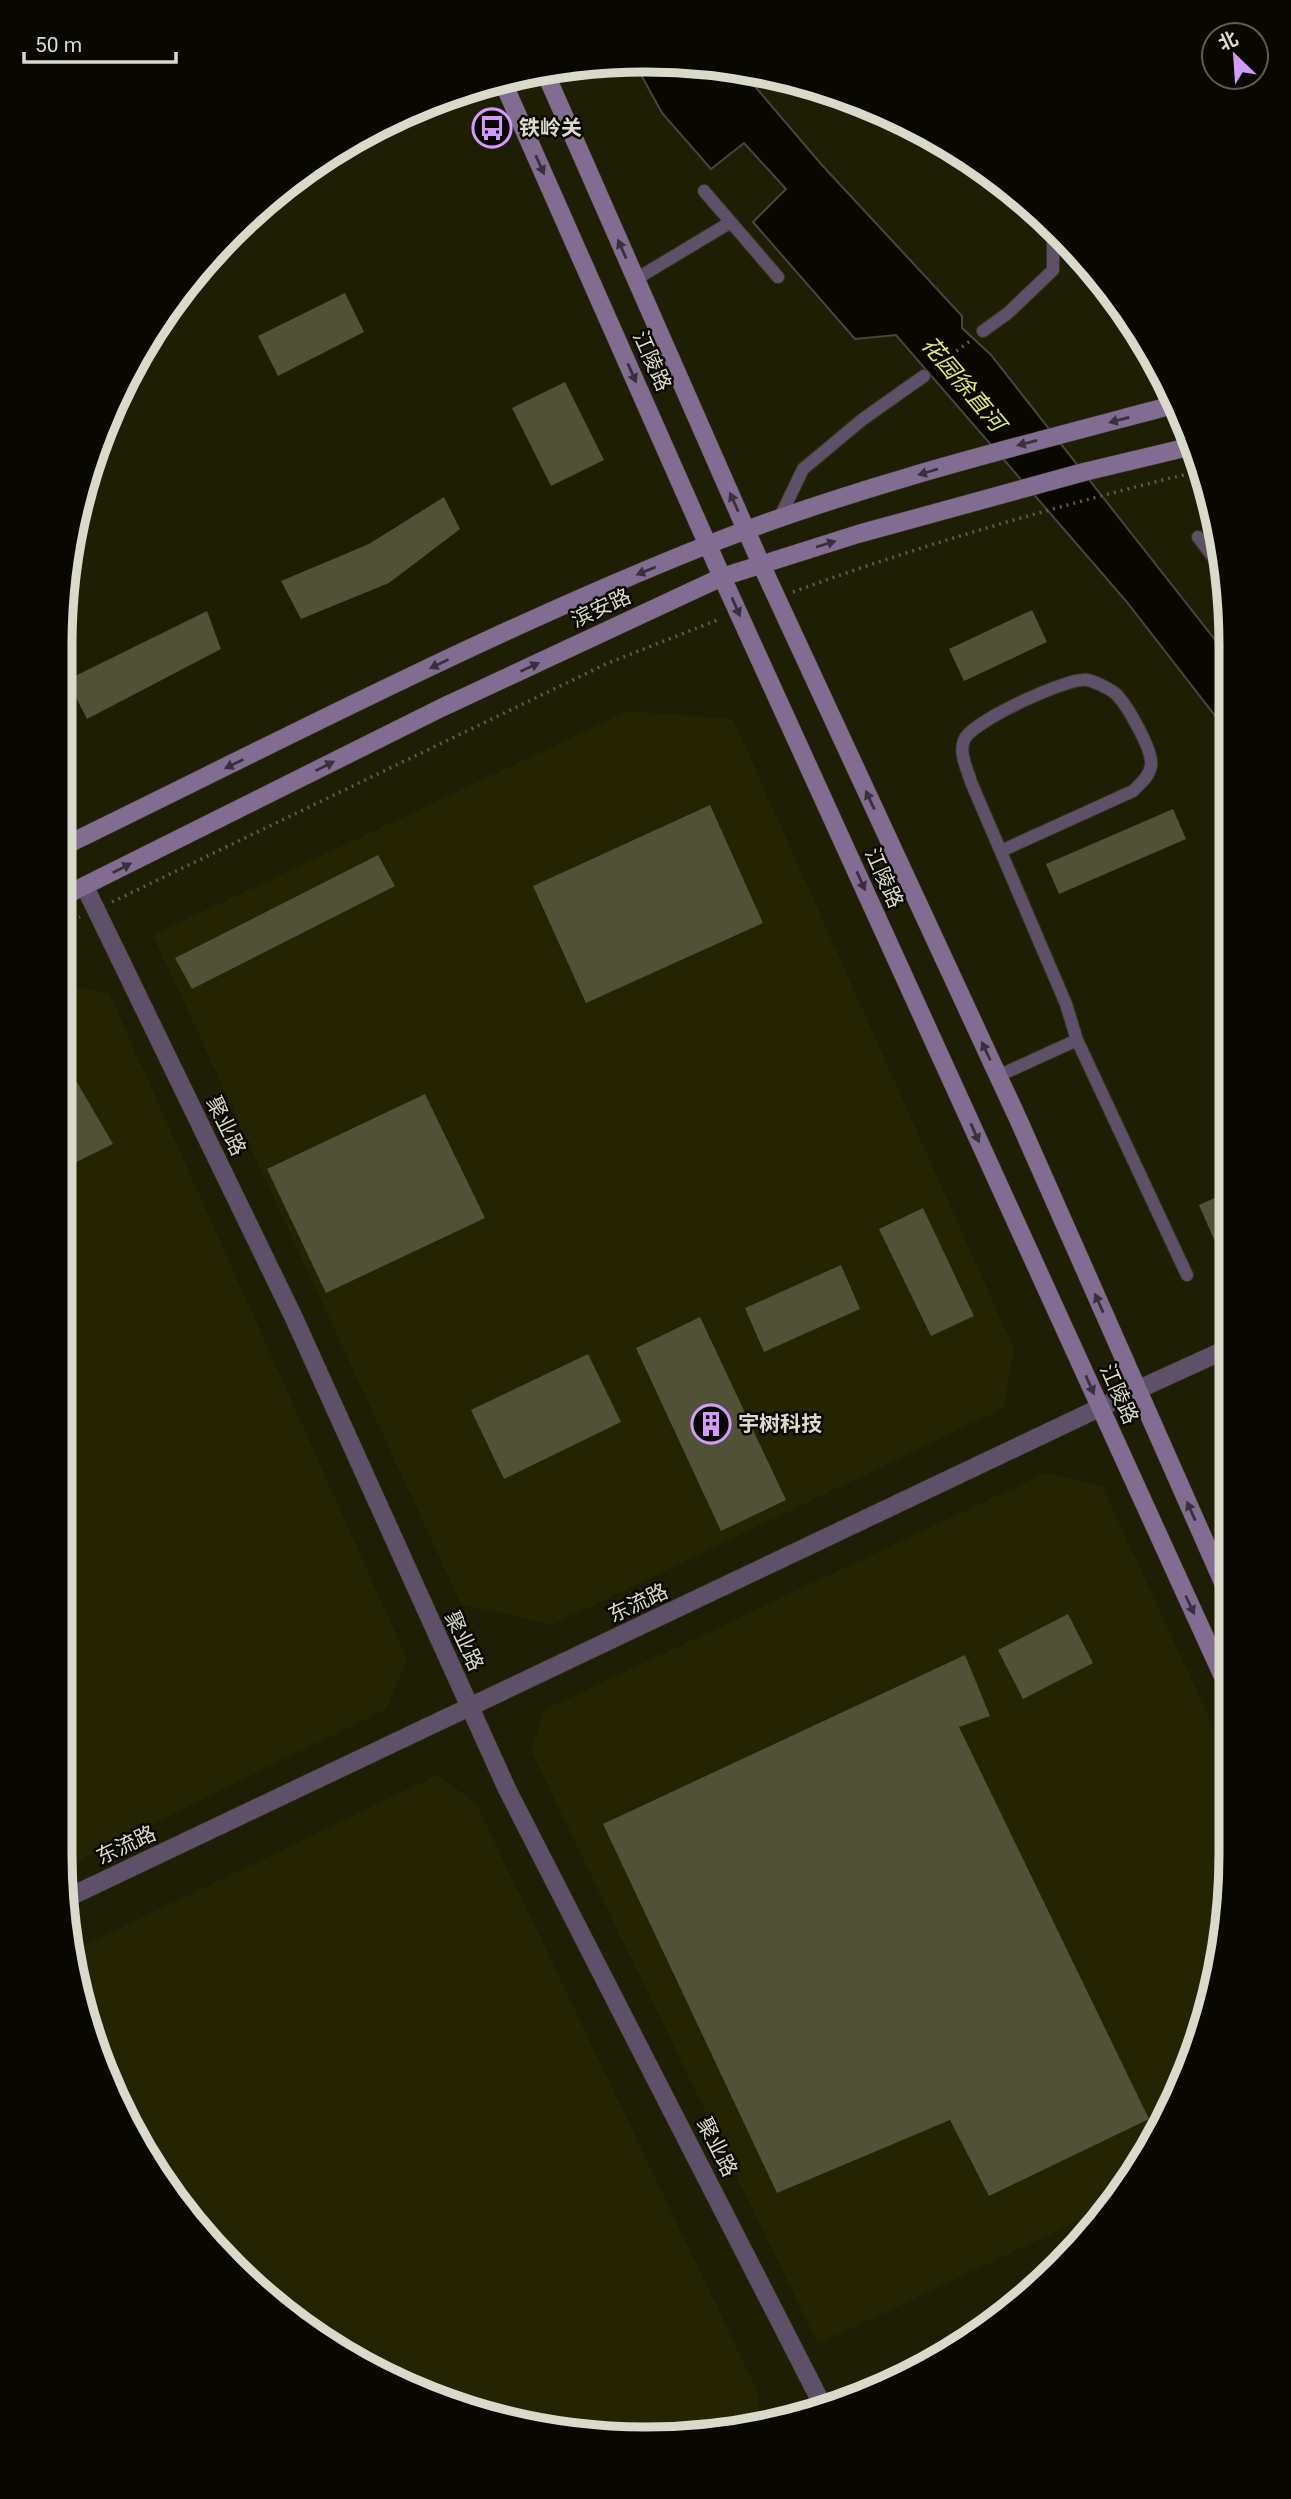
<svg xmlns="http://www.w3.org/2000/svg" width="1291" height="2499" font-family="Roboto,'Noto Sans SC',sans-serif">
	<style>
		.built { fill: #242403 }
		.water { fill: #080700; stroke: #47463d; stroke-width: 2 }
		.building { fill: #505136 }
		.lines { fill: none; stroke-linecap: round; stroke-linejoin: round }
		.service-casing { stroke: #383821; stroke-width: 14 }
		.minor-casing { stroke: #383821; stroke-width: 19 }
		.tertiary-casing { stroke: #383821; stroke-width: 19 }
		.secondary-casing { stroke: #383821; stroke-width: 19 }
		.path { stroke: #5b5c46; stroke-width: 3.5; stroke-dasharray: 2 5; stroke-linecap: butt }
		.service { stroke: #5d5068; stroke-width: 12 }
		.minor { stroke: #5d5068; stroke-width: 18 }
		.tertiary { stroke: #5d5068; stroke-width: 18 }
		.secondary { stroke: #826c92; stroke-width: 18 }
		.oneway { fill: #39303b }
		.labels { text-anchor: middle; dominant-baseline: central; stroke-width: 5; stroke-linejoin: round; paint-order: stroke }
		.poi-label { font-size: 21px; font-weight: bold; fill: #d9dacb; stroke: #080801; text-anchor: start }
		.street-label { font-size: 21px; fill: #d9dacb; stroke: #080801 }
		.water-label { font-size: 23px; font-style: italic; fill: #e1e582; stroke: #080801 }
		.rim { fill: none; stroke: #d9dacb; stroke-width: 9 }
	</style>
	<rect width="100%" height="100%" fill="#1e1e05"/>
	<path class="built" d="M628,711L733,719L1014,1349L1004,1408L552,1625L461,1604L153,935Z
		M60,984L109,993L407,1659L386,1709L62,1869L60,1853Z
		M1045,1473L1102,1486L1230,1763V1891L1212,2005L1171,2112L1102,2210L818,2344L531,1751L544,1710Z
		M437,1775L476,1803L760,2397L756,2424L722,2434L531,2428L421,2395L320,2341L181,2211L91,2042L75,1950Z"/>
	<path class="water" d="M683,61L741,70L821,164L962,316V328L991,355L1227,655V731L1126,601L896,335L855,339L753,222L786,189L744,143L711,169L662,113L634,62Z"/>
	<path class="building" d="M284,187L287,191L265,203L264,202Z
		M345,293L364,332L278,376L258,336Z
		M565,382L604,460L551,486L512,408Z
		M444,497L460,529L389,583L301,619L281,581L369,544Z
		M1032,610L1047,642L964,681L949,649Z
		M207,611L221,649L87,719L67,680Z
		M710,805L763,923L586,1003L533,886Z
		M1173,809L1186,839L1059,894L1046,864Z
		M378,855L395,886L192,989L175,958Z
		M71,1072L113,1144L60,1170V1077Z
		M425,1094L485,1218L326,1293L267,1169Z
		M1228,1192V1238L1216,1244L1199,1205Z
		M923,1208L974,1316L931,1336L879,1229Z
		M841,1265L860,1309L764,1352L745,1308Z
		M700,1317L786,1500L721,1531L636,1348Z
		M588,1354L621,1422L504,1479L471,1410Z
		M1068,1614L1093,1663L1023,1699L998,1650Z
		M965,1655L990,1716L959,1727L1149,2119L989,2196L950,2120L777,2193L603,1824Z"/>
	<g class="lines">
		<g class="service-casing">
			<path id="service" d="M704,191L778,277
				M636,279L731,222
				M983,331L1008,313L1053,270V227
				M779,519L803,469L863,419L924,376
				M1198,537L1226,574
				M1001,851L1133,791C1140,784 1150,776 1151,765C1153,750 1127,705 1116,694C1110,689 1094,681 1087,680C1067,677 971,722 964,740C959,754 967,768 971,782L1066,1004L1077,1040L1187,1275
				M998,1076L1077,1040"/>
		</g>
		<g class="minor-casing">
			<path id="minor" d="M1137,1390L1229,1348"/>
		</g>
		<g class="tertiary-casing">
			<path id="tertiary" d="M85,887L294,1318L507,1789L822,2404
				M67,1898L1137,1390"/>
		</g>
		<g class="secondary-casing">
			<path id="secondary" d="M544,70L761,564L1019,1121L1229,1596
				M502,80L722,577L1230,1692
				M60,848C274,744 486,633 707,545C859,485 1019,446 1177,404
				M60,898L441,708L722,577L858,534L1084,472L1193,446"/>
		</g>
		<path class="path" d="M934,368L970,341
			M793,592C926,543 1063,504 1200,471
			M112,902L608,663L720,619
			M60,926L80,917"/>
		<use href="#service" class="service"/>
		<use href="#minor" class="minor"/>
		<use href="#tertiary" class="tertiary"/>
		<use href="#secondary" class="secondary"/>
	</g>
	<defs><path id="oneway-solid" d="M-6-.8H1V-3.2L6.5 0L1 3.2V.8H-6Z" transform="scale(1.75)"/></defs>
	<g class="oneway">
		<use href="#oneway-solid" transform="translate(540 165) rotate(66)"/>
		<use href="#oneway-solid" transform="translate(622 249) rotate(-114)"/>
		<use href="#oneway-solid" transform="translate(632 373) rotate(66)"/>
		<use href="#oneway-solid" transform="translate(1119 420) rotate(165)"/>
		<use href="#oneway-solid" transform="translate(1027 443) rotate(166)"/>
		<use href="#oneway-solid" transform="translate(928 472) rotate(163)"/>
		<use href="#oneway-solid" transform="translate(734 502) rotate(-114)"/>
		<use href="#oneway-solid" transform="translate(826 544) rotate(-17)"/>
		<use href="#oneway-solid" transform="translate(646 571) rotate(158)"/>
		<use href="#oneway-solid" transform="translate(736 607) rotate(66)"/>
		<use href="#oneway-solid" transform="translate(439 664) rotate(154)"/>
		<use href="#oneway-solid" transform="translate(530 667) rotate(-25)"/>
		<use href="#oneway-solid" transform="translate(234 764) rotate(154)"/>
		<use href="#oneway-solid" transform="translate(325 766) rotate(-27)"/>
		<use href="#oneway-solid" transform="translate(870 800) rotate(-115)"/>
		<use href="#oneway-solid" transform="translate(122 868) rotate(-27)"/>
		<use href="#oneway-solid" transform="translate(861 881) rotate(66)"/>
		<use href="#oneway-solid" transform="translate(986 1051) rotate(-115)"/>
		<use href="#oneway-solid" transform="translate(975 1133) rotate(66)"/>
		<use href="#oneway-solid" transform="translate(1099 1303) rotate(-114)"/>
		<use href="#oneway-solid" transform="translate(1090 1385) rotate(66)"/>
		<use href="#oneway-solid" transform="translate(1191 1511) rotate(-114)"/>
		<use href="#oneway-solid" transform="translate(1190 1605) rotate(65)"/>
	</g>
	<defs>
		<g id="bus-ring" transform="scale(2.0125)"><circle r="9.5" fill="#080801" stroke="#d39cfc" stroke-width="1.5"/><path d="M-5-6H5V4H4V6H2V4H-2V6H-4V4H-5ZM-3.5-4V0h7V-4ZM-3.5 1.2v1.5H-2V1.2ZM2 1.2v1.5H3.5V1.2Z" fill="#d39cfc"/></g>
		<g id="building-ring" transform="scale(2.0125)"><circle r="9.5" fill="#080801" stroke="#d39cfc" stroke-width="1.5"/><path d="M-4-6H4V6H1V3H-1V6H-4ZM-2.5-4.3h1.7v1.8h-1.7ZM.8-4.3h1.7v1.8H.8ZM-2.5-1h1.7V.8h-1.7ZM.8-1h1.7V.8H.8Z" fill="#d39cfc"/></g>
	</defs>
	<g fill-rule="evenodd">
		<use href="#bus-ring" x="492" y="128"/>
		<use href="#building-ring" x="711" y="1424"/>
	</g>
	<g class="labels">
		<g class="poi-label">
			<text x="519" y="128">铁岭关</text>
			<text x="738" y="1424">宇树科技</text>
		</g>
		<g class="street-label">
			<text transform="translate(652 361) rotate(66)">江陵路</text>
			<text transform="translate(601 608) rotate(-25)">滨安路</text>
			<text transform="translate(884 878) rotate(66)">江陵路</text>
			<text transform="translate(226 1126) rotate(64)">聚业路</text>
			<text transform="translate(1119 1394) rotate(66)">江陵路</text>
			<text transform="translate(638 1603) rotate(-25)">东流路</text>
			<text transform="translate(464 1641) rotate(65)">聚业路</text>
			<text transform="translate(126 1845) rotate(-25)">东流路</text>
			<text transform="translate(717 2147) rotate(63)">聚业路</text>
		</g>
		<g class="water-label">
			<text transform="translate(963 384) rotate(50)">花园徐直河</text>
		</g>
	</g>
	<path d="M0 0H1291V2499H0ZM645 72H646A573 573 0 0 1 1219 645V1854A573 573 0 0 1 646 2427H645A573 573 0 0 1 72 1854V645A573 573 0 0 1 645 72Z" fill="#080801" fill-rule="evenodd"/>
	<path class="rim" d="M645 72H646A573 573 0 0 1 1219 645V1854A573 573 0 0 1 646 2427H645A573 573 0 0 1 72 1854V645A573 573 0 0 1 645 72Z"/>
	<g transform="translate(1235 56) rotate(335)"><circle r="33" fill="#080801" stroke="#5c5c52" stroke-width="2"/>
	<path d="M0-5L12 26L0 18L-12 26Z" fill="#d39cfc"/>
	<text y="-10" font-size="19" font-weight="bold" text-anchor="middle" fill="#d9dacb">北</text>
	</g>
	<path d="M24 52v10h152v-10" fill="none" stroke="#d9dacb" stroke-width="3.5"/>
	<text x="35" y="52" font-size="21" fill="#d9dacb" stroke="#080801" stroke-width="5" paint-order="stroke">50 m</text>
</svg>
